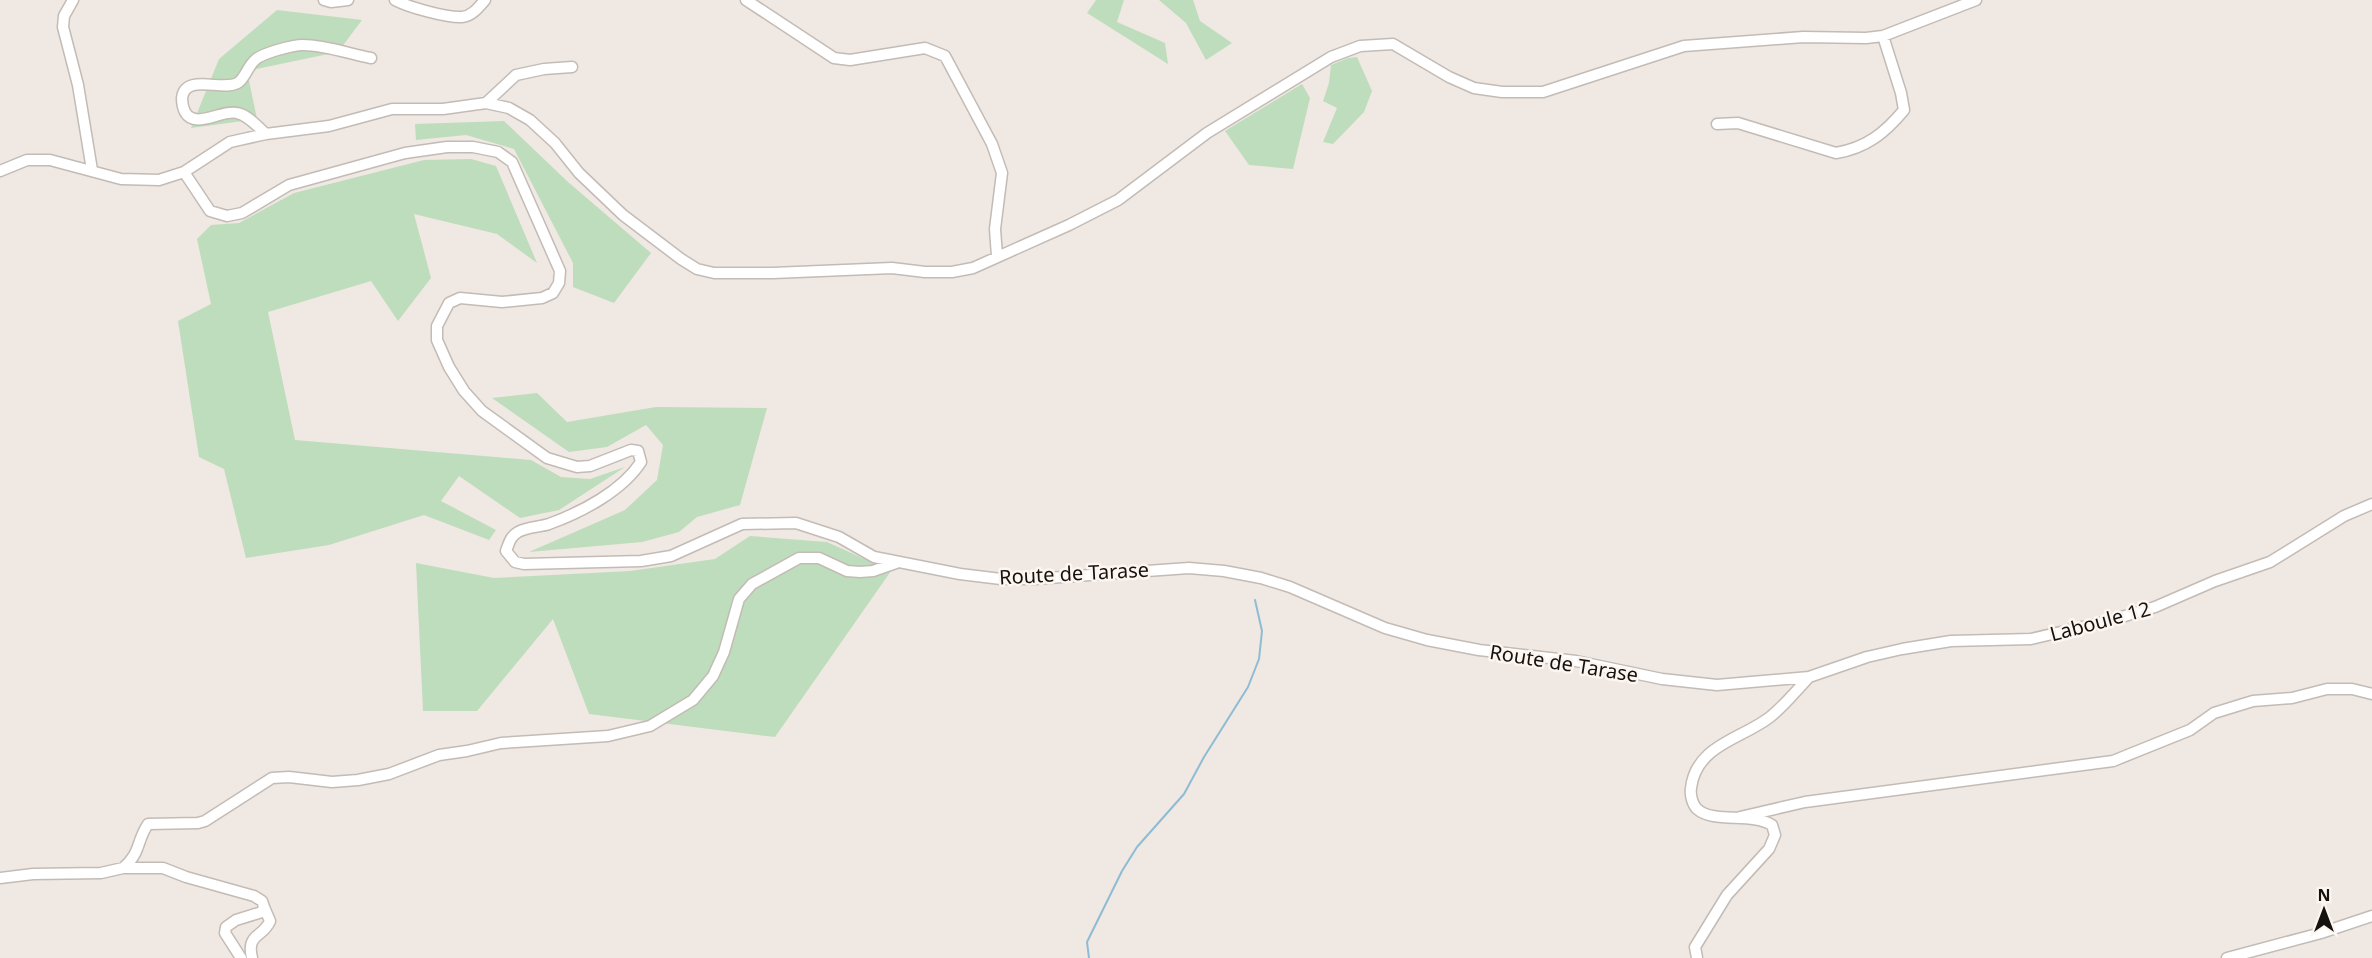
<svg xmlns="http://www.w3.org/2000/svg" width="2372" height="958" font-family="'Noto Sans',sans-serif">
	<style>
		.green { fill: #beddbc }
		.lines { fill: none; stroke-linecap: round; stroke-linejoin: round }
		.stream { stroke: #8dbcd4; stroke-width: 2 }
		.minor-casing { stroke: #c3bbb5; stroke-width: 13 }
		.minor { stroke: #fff; stroke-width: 10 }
		.labels { text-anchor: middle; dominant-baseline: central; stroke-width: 5; stroke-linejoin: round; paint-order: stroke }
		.street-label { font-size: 20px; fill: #14110f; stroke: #fdf5ef }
	</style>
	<rect width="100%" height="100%" fill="#f0e8e2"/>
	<path class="green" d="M1096,0H1124L1117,22L1165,43L1168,64L1087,13Z
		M1159,0H1193L1200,21L1232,43L1206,60L1186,23Z
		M277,10L362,20L338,52L247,71L257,119L191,128L219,59Z
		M1357,57L1372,91L1364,112L1333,144L1323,142L1337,108L1323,101L1329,83L1331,65L1348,58Z
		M1302,84L1310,98L1293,169L1249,165L1225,131Z
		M504,121L568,182L651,253L614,303L573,287V263L514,149L466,135L416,140L415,124Z
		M471,159L496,166L537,263L497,234L414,214L431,278L398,321L371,281L268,312L295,440L531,460L561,477L590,479L625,467L559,510L520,518L459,476L441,501L496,530L489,540L424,515L329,545L246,558L224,469L199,457L178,321L211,304L197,239L211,225L239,223L294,193L424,160Z
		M537,393L567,422L656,407L767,408L740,505L697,517L679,532L642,542L529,552L625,510L657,480L663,445L646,425L607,447L569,452L492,398Z
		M750,536L827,542L891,571L775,737L589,714L553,619L477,711H423L416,563L494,578L630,571L715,559Z"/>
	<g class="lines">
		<path class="stream" d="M1089,958L1087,942L1122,871L1137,847L1184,794L1204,757L1248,687L1259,659L1262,631L1255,600"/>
		<g class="minor-casing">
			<path id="minor" d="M73,0L64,16L63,27L78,85L92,170
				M324,0L331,2L348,0
				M395,0C408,7 447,18 462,17C472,16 478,8 485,0
				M746,0L834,58L850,60L925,48L945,56L992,144L1002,173L995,229L997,256
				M486,103L516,75L544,69L572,67
				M1717,124L1738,123L1836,153C1866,148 1885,133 1904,110L1901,93L1883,36
				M266,134C258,127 248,115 237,113C222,109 195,130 185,112C183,108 182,102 182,98C185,72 225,93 239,82C246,76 248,66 255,60C262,53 293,45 303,45C325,45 350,54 371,58
				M0,171L27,160H50L121,179L159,180L184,172L230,142L266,134L329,126L392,109H443L486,103L509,108L530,120L555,143L579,173L623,215L681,259L697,269L714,273H773L892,268L925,272H952L973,268L1069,225L1118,200L1207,133L1331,57L1360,46L1393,44L1449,77L1474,88L1502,92H1543L1684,46L1803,37L1866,38L1883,36L1976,0
				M184,172L210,211L227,216L242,213L289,185L405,153L447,147H473L498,152L512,162L560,271L559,283L553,293L542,298L502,302L460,298L449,303L437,326V340L449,367L464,391L482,411L547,458L577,467L590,466L631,450L638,451L641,462C622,491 582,512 549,524C540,527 527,527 518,532C510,537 509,543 506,551L515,562L524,564L641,561L671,556L742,524L796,523L839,537L874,557L960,574L1001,579H1034L1189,568L1224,571L1261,578L1290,587L1385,628L1427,640L1479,650L1576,661L1662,679L1717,685L1809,677L1867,657L1902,649L1951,641L2031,639L2108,621L2155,607L2215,581L2270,562L2344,516L2372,504
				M1740,817L1805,802L2113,761L2190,730L2214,713L2253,701L2292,698L2327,689H2352L2372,694
				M123,868C141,853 136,842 148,824L198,823L205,821L272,778L289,777L332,782L358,780L389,774L439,755L467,751L501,743L608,736L650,726L693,700L713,676L724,652L739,599L752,584L799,558H819L847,571L860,572L873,571L896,563
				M0,878L33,874L101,873L123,868H163L186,877L254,896L262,901L264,907L262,912L236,920L226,927L225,933L241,958
				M252,958C246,933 263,938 270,921L264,907
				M1697,958L1695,947L1727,895L1769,849L1775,835L1772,825C1751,812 1714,824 1697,809C1692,804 1690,794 1691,788C1696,745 1742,739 1770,717C1785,705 1796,691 1809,677
				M2227,958L2321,933L2372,916"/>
		</g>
		<use href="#minor" class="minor"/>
	</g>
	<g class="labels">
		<g class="street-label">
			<text transform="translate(1074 573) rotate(-3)">Route de Tarase</text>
			<text transform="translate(2100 621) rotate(-15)">Laboule 12</text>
			<text transform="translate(1564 663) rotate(9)">Route de Tarase</text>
		</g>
	</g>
	<g transform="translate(2324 910)" stroke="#fdf5ef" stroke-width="4.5" paint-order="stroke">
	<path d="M0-4.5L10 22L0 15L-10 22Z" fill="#14110f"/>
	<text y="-9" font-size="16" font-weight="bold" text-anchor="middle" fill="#14110f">N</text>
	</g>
</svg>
